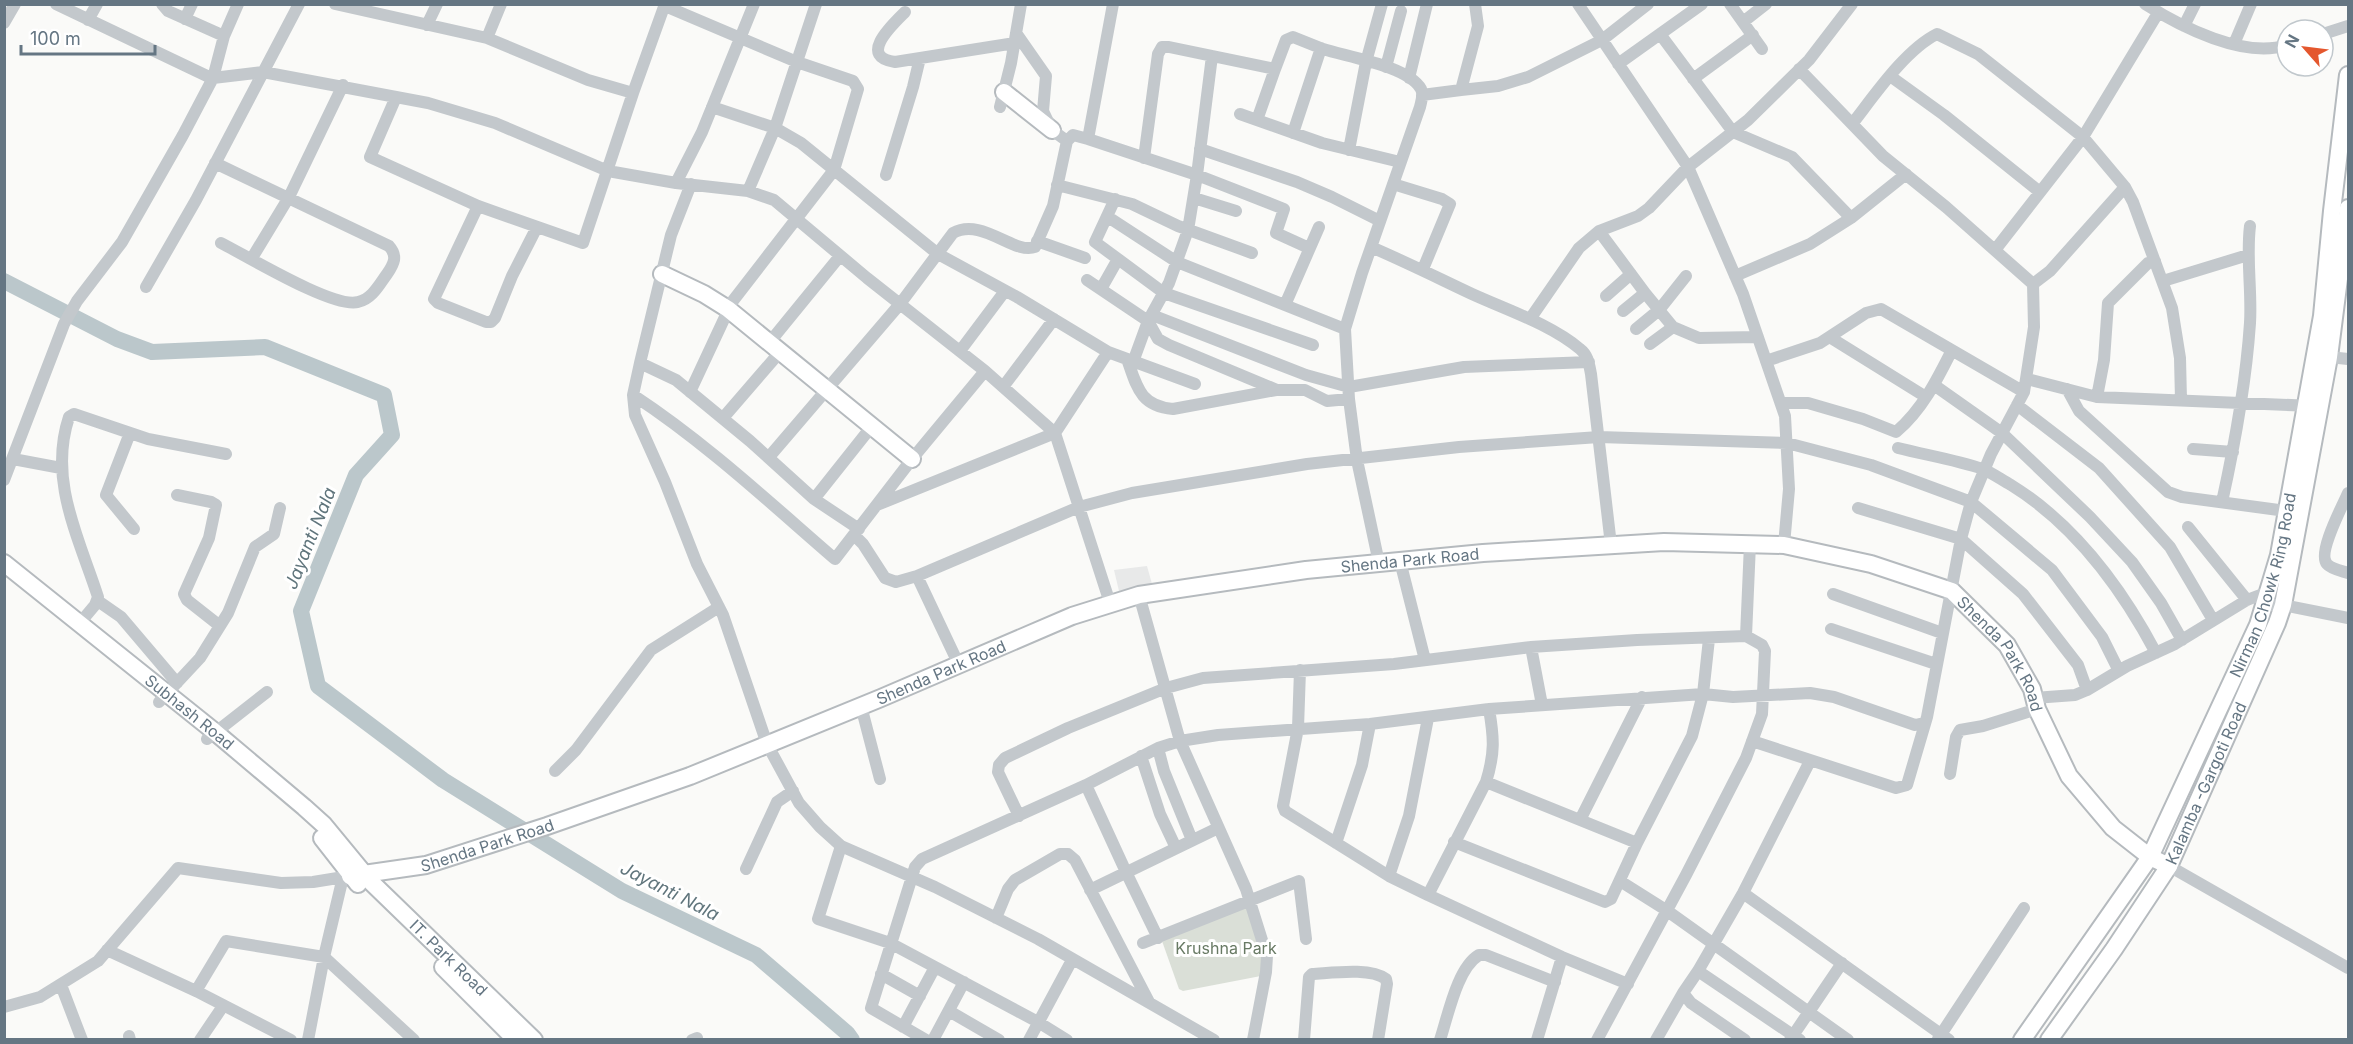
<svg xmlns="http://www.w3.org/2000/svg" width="2353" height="1044" font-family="Inter,sans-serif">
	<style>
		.built { fill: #e8e9e9 }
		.green { fill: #dadfd7 }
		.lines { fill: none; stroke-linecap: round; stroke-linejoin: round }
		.river { stroke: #bbc7cb; stroke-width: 16 }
		.major-casing { stroke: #b5babe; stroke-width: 20 }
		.minor { stroke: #c3c8cc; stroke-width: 12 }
		.major { stroke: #fff; stroke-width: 16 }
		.labels { text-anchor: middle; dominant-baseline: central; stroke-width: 6; stroke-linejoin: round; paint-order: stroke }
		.street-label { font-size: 16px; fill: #657683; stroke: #fff }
		.park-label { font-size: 16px; fill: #687a64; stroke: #fff }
		.water-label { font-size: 18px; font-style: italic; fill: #60757c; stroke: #fff }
	</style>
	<rect width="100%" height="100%" fill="#fafaf8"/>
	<path class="built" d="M1147,566L1152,584L1119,591L1114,570Z"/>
	<path class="green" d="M1245,902L1267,956L1266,975L1183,991L1179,989L1162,941Z"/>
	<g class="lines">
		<path class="river" d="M4,281L117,339L152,352L265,347L384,395L392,435L356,475L301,611L318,686L443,780L622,891L756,955L847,1033L852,1040"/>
		<g class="major-casing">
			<g id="major">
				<path d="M1004,92L1052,130"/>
				<path d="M662,274L704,294L728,309L912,459"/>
				<path id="s1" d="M4,563L215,732L304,807L324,825L371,882L534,1040"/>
				<path d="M322,838L358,884"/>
				<path id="s2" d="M350,876L426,865L547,826L690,776L881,698L1072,616L1139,595L1306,570L1483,553L1664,542L1784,545L1871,564L1952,591L2007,645L2032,689L2037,709L2069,776L2113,828L2150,857L2169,866"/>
				<path d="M443,967L516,1040"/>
				<path id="s3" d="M2022,1040L2150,857L2258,625L2279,555L2322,316L2332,211L2348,75"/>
				<path id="s4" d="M2049,1040L2114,949L2169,866L2277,623L2283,605L2329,357L2348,208"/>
			</g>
		</g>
		<path class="minor" d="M56,4L207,76L213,78L263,72L428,103L495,123L608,171L676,183
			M162,4L168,11L224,36L238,4
			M335,4L487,38L588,80L633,93L583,243L478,206L370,157L396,97
			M754,4L702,132L676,183L748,191L774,200L867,278L985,371L1055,433L1110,603
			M1578,4L1688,167L1743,294L1785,416L1789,489L1784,545
			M1730,4L1762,49
			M2145,4C2181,27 2244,59 2287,45
			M665,6L797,62L853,81L858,89L834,170L732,302L690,392
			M905,12C893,24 857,57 895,62L1015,43
			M185,19L192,4
			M88,20L97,4
			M1743,22L1766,4
			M4,23L15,4
			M427,25L437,4
			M2184,26L2195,4
			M1016,33L1046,76L1043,111L1052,130L1067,141
			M1660,34L1733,132L1792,157L1851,218
			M2323,34L2348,26
			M487,38L501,4
			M2234,44L2251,4
			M1618,64L1702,4
			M1386,67L1401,11
			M1890,76L1944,115L2040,192
			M1409,78L1427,4
			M1693,79L1753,35
			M1461,90L1498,86L1528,77L1602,40L1648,4
			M633,93L665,4
			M1422,95L1461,90L1478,26L1475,4
			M712,107L775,128L801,143L938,254L1017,297L1108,352L1195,384
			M1000,107L1011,63L1021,4
			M1240,114L1322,143L1400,162
			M1257,120L1275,69
			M1852,124C1874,96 1905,50 1937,34L1978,54L2083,137L2125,187L2133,202L2172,308L2180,358L2181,400
			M1293,133L1321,48
			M1088,139L1197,175L1284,209L1276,233L1309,248
			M1200,149L1297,182L1332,197L1380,221
			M1349,150L1366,62L1382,4
			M1144,158L1158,54L1162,47H1169L1275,69L1286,40L1293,37C1303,41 1313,45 1323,49C1348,57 1408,66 1421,89C1424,95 1421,102 1420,107L1362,273L1345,329L1349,399L1357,460L1379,563
			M215,163L389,246C398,256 394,264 387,274C379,285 372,299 358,302C334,309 247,256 221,243
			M886,175L913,87L920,58
			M691,184L671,235L640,363L633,395L635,415L665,482L697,564L723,615L767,744L799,803L820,827L841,846L935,887L1038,939L1214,1040
			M1393,184L1442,199L1450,204L1423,269
			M1057,185L1132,204L1178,226L1252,253
			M748,191L775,128L816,4
			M1194,198L1236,211
			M1115,199L1095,242L1164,293L1313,345
			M478,206L434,299L438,303L486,322H491L495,318L512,276L537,227
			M1108,217L1177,262L1345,329
			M1599,231L1645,293L1673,327L1699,338L1758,337
			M1037,241L1085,258
			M1371,247C1406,262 1438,278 1472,294C1507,310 1550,324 1580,349C1588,355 1589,364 1591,374L1611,545
			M1995,250L2083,137L2158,13
			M252,258L289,197L343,85
			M1735,276L1810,244L1851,218L1906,174
			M1087,280L1148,321L1158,339L1169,345L1277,390H1305L1327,401L1349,399
			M2163,281L2248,255
			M2033,284L2050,271L2125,187
			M146,287L196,200L299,4
			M1101,289L1118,259
			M1606,296L1631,274
			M1285,305L1319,227
			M1623,311L1645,293
			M1152,315L1306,375L1349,387L1464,367L1589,362
			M1530,319L1579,248L1599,231L1638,216L1649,208L1688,167L1748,120L1809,60L1852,4
			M1636,329L1659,310L1686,276
			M1831,338L1926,397
			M769,343L840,256
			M1650,344L1673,327
			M960,351L1005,291
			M2329,357L2348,359
			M1127,359C1137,387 1140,406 1173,409L1276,390
			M1766,361L1820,343L1866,313L1881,309L2024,392
			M1133,362L1148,321L1169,283L1188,230L1197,175L1212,56
			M640,363L676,380L750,441L814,499L859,529
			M2027,379L2097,397L2313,406
			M1934,385L2002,433L2090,517L2132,562L2161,603L2182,640
			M1003,387L1054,319
			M2067,389L2079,411L2168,492L2182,497L2286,511
			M633,395C706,443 769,502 835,559L912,459L985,371
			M2097,397L2104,360L2108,303L2148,263L2155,261
			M1782,403H1808L1863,419L1896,432C1922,410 1937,380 1952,350
			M2017,405L2099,468L2170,547L2213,620
			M723,418L780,352
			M130,433L106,495L134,529
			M1898,448C1926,455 1956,460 1983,469C1992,473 2002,480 2011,485C2074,524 2121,587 2156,653
			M2193,449L2233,452
			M769,457L900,304L953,233C982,217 1014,255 1035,247L1053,206L1067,141L1073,135L1088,139L1113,4
			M13,459L61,468
			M4,480L64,324L77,301L122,242L183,135L213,78L224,36
			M2348,493C2343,505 2317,553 2327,564C2331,569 2342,571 2348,573
			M177,495L211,502L216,505L209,538L184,594L187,600L220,626
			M814,499L872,426
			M2222,502C2235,443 2246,383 2250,323C2252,291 2246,258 2250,226
			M877,505L1055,433L1108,352
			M1858,508L1961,539L2023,594L2078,665L2087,690
			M2188,527L2247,600
			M854,535L863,544L885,578L896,582L917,576L1079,507L1132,493L1307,464L1459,447L1599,437L1787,443L1871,465L1971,502L2052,570L2102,637L2119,671
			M1400,561L1425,660
			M917,576L959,665
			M1833,594L1942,633
			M1139,595L1180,741L1246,889L1267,956L1266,972L1253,1040
			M98,601L121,617L177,683
			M2264,605H2283L2348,618
			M79,624L95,605L98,597C79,538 48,480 69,417L74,414L148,439L226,454
			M1831,629L1936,664
			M1746,636L1750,544
			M1531,647L1542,705
			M1300,670L1298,728L1283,806L1285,811L1389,876L1428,895L1486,782C1495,753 1494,738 1489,709
			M2034,698L2075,695L2087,690L2127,666L2175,644L2247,600L2268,592
			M159,702L200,658L228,613L255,547L274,534L280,508
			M861,706L880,779
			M207,739L267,692
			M1752,741L1896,788L1907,785L1927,717L1961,539L1971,502L1991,454L2024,392L2034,327L2033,284L1946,207L1883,156L1799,69
			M1158,748L1164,771L1192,840
			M1141,756L1160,814L1176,848
			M555,771L576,750L651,650L719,607
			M1950,774L1956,737L1960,730L1983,726L2037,709
			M1486,782L1637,843L1692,736L1703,694L1709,639
			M1086,785L1126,872L1158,938
			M1019,816L998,772L999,765L1005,758L1068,728L1166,688L1203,678L1394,664L1531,647L1637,640L1746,636L1762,645L1765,651L1762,714L1746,758L1686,875L1597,1040
			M1580,820L1642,697
			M1454,842L1605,902L1611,899L1637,843
			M1336,843L1362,765L1370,724
			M841,846L818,919L890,943L1038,1022L1067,1040
			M2169,866L2348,968
			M746,869L777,802L793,791
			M1389,876L1409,816L1428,718
			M343,877L324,957L414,1040
			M1620,881L1666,910L1848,1040
			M1090,890L1218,828
			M1743,893L1949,1040
			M1428,895L1562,957L1628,984
			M996,918L1008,889L1015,880L1060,854H1068L1075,860L1149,1002
			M1143,943L1299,881L1306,939
			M107,950L196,991L291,1040
			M1698,971L1800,1040
			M881,974L920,996
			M61,985L82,1040
			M196,991L226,941L324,957L308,1040
			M4,1007L40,997L98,961L178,868L281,883L313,882L350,876
			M949,1011L999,1040
			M903,1027L935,967
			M129,1036L130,1040
			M1938,1039L2024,908
			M200,1040L223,1006
			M692,1040L697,1038
			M926,1040L871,1008L915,867L922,859L1086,785L1158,748L1180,741L1218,735L1370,724L1489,709L1703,694L1733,697L1810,693L1834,697L1915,725L1924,723
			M933,1040L964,982
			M1029,1040L1072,960
			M1304,1040L1309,977L1312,974C1331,973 1370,967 1386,979L1387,984L1378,1040
			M1440,1040C1448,1016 1457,968 1479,955H1486L1555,982
			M1537,1040L1562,957
			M1656,1040L1683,993
			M1745,1040L1691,1003L1683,993L1698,971L1743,893L1810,761
			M1790,1040L1842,963"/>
		<use href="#major" class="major"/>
	</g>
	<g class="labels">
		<g class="street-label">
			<text stroke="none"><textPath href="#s2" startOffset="1113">Shenda Park Road</textPath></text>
			<text stroke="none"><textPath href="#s3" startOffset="519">Nirman Chowk Ring Road</textPath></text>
			<text stroke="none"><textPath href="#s2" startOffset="1743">Shenda Park Road</textPath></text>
			<text stroke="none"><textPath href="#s2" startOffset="627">Shenda Park Road</textPath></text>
			<text stroke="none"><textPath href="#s1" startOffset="238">Subhash Road</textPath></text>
			<text stroke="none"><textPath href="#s4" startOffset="302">Kalamba -Gargoti Road</textPath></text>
			<text stroke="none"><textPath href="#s2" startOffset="141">Shenda Park Road</textPath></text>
			<text stroke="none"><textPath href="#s1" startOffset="596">IT. Park Road</textPath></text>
		</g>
		<g class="park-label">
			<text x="1226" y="948">Krushna Park</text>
		</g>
		<g class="water-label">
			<text transform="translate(310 538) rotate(-68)">Jayanti Nala</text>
			<text transform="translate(670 891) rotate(27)">Jayanti Nala</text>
		</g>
	</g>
	<rect width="2353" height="1044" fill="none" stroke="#657683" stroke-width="12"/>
	<g transform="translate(2305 48) rotate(298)"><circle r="28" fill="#ffffff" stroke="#c1c8cd" stroke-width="1.5"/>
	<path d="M0-4.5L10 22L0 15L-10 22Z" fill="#e4572e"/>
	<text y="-9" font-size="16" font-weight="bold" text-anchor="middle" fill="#657683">N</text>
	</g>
	<path d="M21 45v9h134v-9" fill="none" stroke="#657683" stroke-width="3"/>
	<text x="30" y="45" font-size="18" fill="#657683" stroke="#ffffff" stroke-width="4.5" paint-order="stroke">100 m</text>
</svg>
